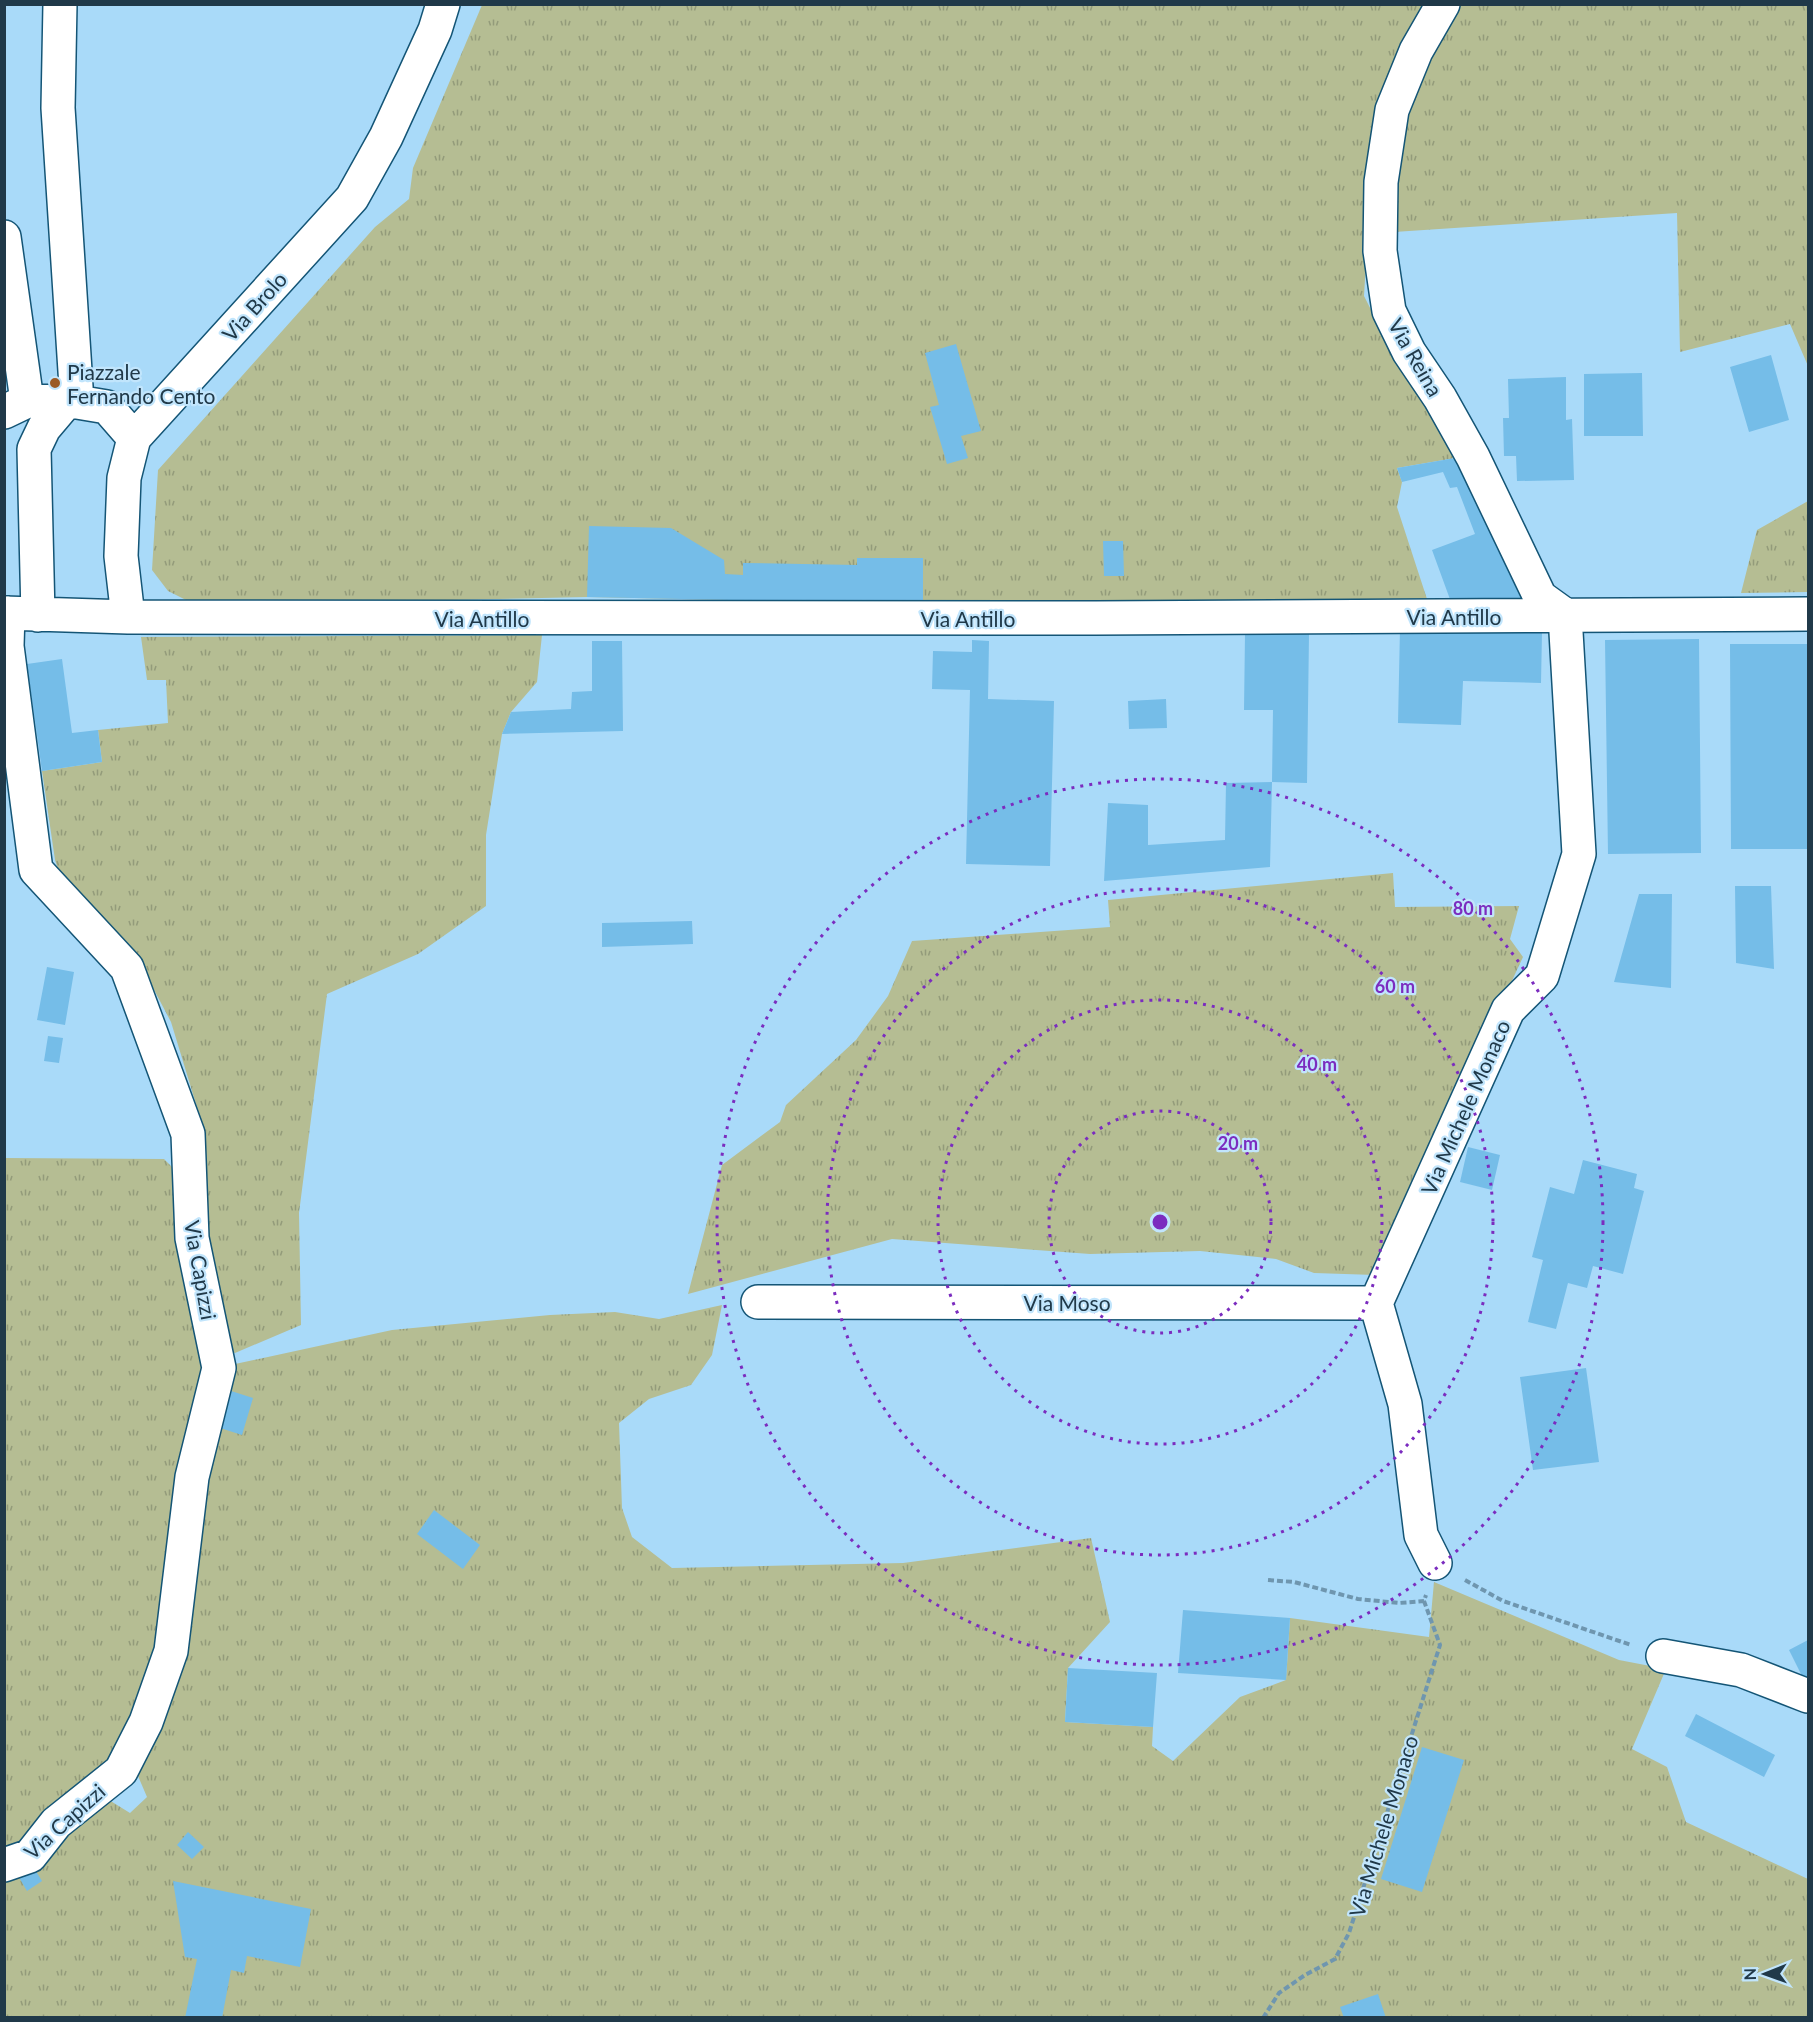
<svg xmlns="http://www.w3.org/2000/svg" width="1813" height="2022" font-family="Lato,sans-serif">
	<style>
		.grass { fill: url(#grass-tufts) }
		.building { fill: #75bde8 }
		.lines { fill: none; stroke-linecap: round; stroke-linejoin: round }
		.minor-casing { stroke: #145576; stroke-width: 36 }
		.path { stroke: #6f96af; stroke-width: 4; stroke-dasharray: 6 3; stroke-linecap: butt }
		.minor { stroke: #fff; stroke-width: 33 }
		.ring { fill: none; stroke: #7b2cbf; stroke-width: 3; stroke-dasharray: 3 6 }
		.poi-dot { fill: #9b5a25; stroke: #c1e5fc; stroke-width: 2 }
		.labels { text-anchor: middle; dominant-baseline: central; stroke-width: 4.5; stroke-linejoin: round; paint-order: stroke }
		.street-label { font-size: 21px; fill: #203949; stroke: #c1e5fc }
		.poi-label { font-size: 21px; fill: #203949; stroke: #c1e5fc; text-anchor: start }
		.centre { fill: #7b2cbf; stroke: #c1e5fc; stroke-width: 3 }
		.ring-label { font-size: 18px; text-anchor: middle; font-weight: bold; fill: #7b2cbf; stroke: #c1e5fc; stroke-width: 4.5; stroke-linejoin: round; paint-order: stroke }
	</style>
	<defs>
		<pattern id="grass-tufts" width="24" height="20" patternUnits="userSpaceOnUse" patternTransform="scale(1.5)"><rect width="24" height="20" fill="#b5bd93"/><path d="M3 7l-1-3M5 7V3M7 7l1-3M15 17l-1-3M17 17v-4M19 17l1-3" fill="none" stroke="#939b7a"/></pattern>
	</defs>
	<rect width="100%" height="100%" fill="#a9daf9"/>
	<path class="grass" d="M482,5H1427L1375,112L1364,296L1398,363L1461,457L1397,468L1402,482L1397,507L1427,599L818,602L587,597L308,603L188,601L168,591L152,570L158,470L375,227L409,199L413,168Z
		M1456,5H1808V366L1790,324L1680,352L1677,213L1394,232L1396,152L1414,84Z
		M1808,501V592L1741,593L1757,530Z
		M542,635L537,682L511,712L502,734L486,835V906L418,954L327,994L299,1213L301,1325L235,1353L224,1348L204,1239L203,1127L171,1022L131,946L72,888L58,869L55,860L42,771L102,762L98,730L168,723L166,680H147L141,637Z
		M1393,873L1395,907L1519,906L1510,939L1523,957L1375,1275L1314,1273L1276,1259L1200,1251L1090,1254L892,1239L688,1294L722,1165L780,1122L786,1105L856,1040L888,996L912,941L1110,927L1108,900Z
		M5,1158L164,1159L181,1176L205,1365L161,1647L113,1760L5,1853Z
		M722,1305L712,1355L691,1385L649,1399L619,1423L622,1508L632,1537L672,1568L903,1563L1091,1538L1110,1622L1068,1668L1065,1722L1153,1727L1152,1746L1173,1761L1240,1697L1286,1680L1290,1618L1429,1637L1434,1582L1619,1660L1666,1669L1632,1749L1667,1767L1686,1822L1808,1879V2017L5,2018V1876L64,1831L109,1800L130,1813L147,1797L135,1769L196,1531L235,1364L392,1330L550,1315L615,1312L659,1319Z"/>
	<path class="building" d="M956,344L981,431L961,436L968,458L947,464L930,407L939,405L925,353Z
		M1771,355L1789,420L1749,432L1730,367Z
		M1642,373L1643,436H1584V374Z
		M1566,377V420L1572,419L1574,480L1517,481L1516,456H1504L1503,418H1509L1508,379Z
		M1461,457L1528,600L1451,602L1432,550L1475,534L1457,487L1450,488L1443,472L1402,482L1397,468Z
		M589,526L671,528L724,560L725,574L743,575V563L857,565V558H923V602H818L587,597Z
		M1103,541H1123L1124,576H1104Z
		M1400,628L1542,632L1541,683L1463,681L1461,725L1398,723Z
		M1245,634H1309L1307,783L1272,782L1273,710H1244Z
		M1699,639L1701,853L1608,854L1605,640Z
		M972,640L989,641L988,699L1054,701L1050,866L966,864L970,690L932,689L933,651L972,652Z
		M592,641H622L623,731L502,734L511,712L571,709L572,692L592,691Z
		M1730,644H1808V849H1731Z
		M62,659L72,733L98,730L102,762L42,771L27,664Z
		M1166,699L1167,728L1129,729L1128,701Z
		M1272,782L1270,867L1104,881L1108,803L1148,805V845L1225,840L1226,783Z
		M1735,886H1771L1774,969L1736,963Z
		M1639,894H1672L1671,988L1614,982Z
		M692,921L693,944L602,947V923Z
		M47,967L74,972L65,1025L37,1020Z
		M48,1036L63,1038L59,1063L44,1061Z
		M1468,1147L1500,1155L1492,1190L1460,1182Z
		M1583,1160L1637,1174L1634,1188L1644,1191L1623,1274L1593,1266L1587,1288L1568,1283L1556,1329L1528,1322L1543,1260L1532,1257L1550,1187L1574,1194Z
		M1586,1368L1599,1462L1533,1470L1520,1377Z
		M228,1390L253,1398L242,1435L217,1427Z
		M434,1510L480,1545L463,1569L417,1534Z
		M1183,1610L1290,1618L1286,1680L1178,1673Z
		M1808,1640V1679L1802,1676L1789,1650Z
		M1068,1668L1157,1673L1153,1727L1065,1722Z
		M1696,1714L1775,1755L1764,1777L1685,1736Z
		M1422,1747L1464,1760L1422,1892L1381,1879Z
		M188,1832L204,1847L192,1859L177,1845Z
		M32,1865L42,1881L27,1891L17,1874Z
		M173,1881L311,1909L300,1967L247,1956L244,1973L231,1970L222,2018H185L197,1959L185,1957Z
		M1378,1994L1386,2018H1344L1340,2007Z"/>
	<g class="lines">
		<g class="minor-casing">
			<path id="minor" d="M60,4L58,108L77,402
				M4,237L27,401
				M4,412L27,401L77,402L107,407L134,438
				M4,613L128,617L1096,618L1808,614
				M38,615L34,449L44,428L66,402
				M128,617L121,556L124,478L134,438L352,198L386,137L435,30L443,4
				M758,1302L1376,1303
				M1435,1563L1421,1535L1405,1404L1376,1303L1508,1010L1542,976L1579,854L1565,615L1540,597L1473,457L1440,398L1409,352L1389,311L1380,251L1381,182L1392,110L1416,51L1443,4
				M1663,1656L1741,1670L1808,1696
				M4,1865L30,1856L56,1823L121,1771L146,1722L171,1651L192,1477L219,1368L192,1238L188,1134L127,968L36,870L7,646L8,613"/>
		</g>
		<path class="path" d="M1268,1580L1294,1582L1358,1599L1399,1603L1424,1601
			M1465,1580L1503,1601L1631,1645
			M1263,2018L1279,1993L1305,1975L1335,1959L1349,1933L1440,1645L1424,1601L1426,1595"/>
		<use href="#minor" class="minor"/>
	</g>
	<g class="ring">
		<circle cx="1160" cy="1222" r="111"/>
		<circle cx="1160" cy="1222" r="222"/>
		<circle cx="1160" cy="1222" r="333"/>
		<circle cx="1160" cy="1222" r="443"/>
	</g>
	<circle class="poi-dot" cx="55" cy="383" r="6"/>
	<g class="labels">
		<g class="street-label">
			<text transform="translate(254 306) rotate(-48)">Via Brolo</text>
			<text transform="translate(1416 357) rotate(60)">Via Reina</text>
			<text x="1454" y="616">Via Antillo</text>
			<text x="482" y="618">Via Antillo</text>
			<text x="968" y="618">Via Antillo</text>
			<text transform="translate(1465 1107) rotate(-66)">Via Michele Monaco</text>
			<text transform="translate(201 1270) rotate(80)">Via Capizzi</text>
			<text x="1067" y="1302">Via Moso</text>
			<text transform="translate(64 1821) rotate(-42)">Via Capizzi</text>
			<text transform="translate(1383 1826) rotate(-73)">Via Michele Monaco</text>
		</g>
		<g class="poi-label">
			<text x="67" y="371">Piazzale<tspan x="67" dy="24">Fernando Cento</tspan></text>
		</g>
	</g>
	<circle cx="1160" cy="1222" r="9" class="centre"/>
	<g class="ring-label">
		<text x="1473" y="915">80 m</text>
		<text x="1395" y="993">60 m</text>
		<text x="1317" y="1071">40 m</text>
		<text x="1238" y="1150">20 m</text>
	</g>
	<rect width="1813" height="2022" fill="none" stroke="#203949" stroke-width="12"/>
	<g transform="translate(1765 1974) rotate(269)" stroke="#c1e5fc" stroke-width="4.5" paint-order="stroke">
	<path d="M0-4.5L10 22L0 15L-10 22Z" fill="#203949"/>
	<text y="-9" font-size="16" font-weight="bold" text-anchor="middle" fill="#203949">N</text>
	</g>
</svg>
